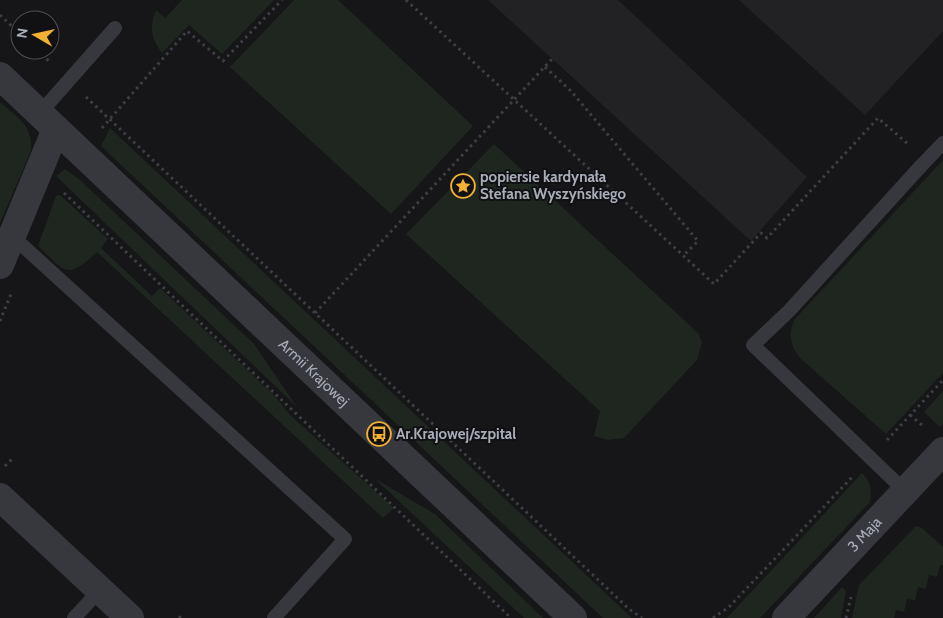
<svg xmlns="http://www.w3.org/2000/svg" width="943" height="618" font-family="Cabin,sans-serif">
	<style>
		.built { fill: #222225 }
		.green { fill: #1e261f }
		.lines { fill: none; stroke-linecap: round; stroke-linejoin: round }
		.path { stroke: #3d3f44; stroke-width: 3; stroke-dasharray: 2.5 4; stroke-linecap: butt }
		.service { stroke: #37383d; stroke-width: 14 }
		.minor { stroke: #37383d; stroke-width: 28 }
		.service-bridge { stroke: #37383d; stroke-width: 14 }
		.labels { text-anchor: middle; dominant-baseline: central; stroke-width: 4; stroke-linejoin: round; paint-order: stroke }
		.poi-label { font-size: 15px; font-weight: bold; fill: #a8adb8; stroke: #111113; text-anchor: start }
		.street-label { font-size: 15px; fill: #a8adb8; stroke: #111113 }
	</style>
	<rect width="100%" height="100%" fill="#161618"/>
	<path class="built" d="M488,0H618L807,177L751,241Z
		M739,0H943V31L865,115Z"/>
	<path class="green" d="M182,0H274L222,54L189,25L162,53C151,38 149,27 156,10L165,18Z
		M294,0H338L473,126L391,214L230,67Z
		M0,102C18,118 33,125 31,151L0,223Z
		M110,128L631,617L630,618H603L101,146Z
		M494,144L698,333L702,342L697,360L624,438L608,440L594,436L600,411L406,234Z
		M943,160V373L886,434L801,359C790,346 788,335 794,320Z
		M65,169L79,179L254,344L297,407L56,176Z
		M60,195L108,239L101,248L152,296L160,288L273,394L290,415L394,508L383,518L97,252C66,281 66,272 38,246L56,196Z
		M943,391V423L940,427L924,412Z
		M862,473C871,482 872,490 870,502L760,618H727Z
		M374,478L435,514L543,618H524Z
		M916,526L922,528L943,547V565H940L937,577L929,575L926,589L918,587L915,600L907,599L904,612L896,610L894,618H852L859,585Z
		M842,587L846,591L841,618H814Z"/>
	<g class="lines">
		<path class="path" d="M406,0L714,284L761,233L767,238L878,118L909,145
			M0,15L20,34
			M37,50L51,63
			M545,67L570,90L698,241L683,256
			M86,97L629,609L642,618
			M102,128L187,31L223,61L282,0
			M64,193L511,618
			M315,313L552,59
			M0,321L11,294
			M910,415L923,426
			M887,440L943,380
			M5,466L14,457
			M179,618L182,615
			M713,618L729,607L854,475
			M846,618L851,597"/>
		<path class="service" d="M40,113L115,28
			M12,236L345,539L274,618
			M906,492L753,345L789,311L920,167
			M74,618L100,590"/>
		<g class="minor">
			<path id="s1" d="M0,76L573,618"/>
			<path d="M0,265L56,129"/>
			<path d="M0,497L130,618"/>
			<path id="s2" d="M786,618L943,451"/>
		</g>
		<path class="service-bridge" d="M920,167L943,143"/>
	</g>
	<defs>
		<g id="sight-ring" transform="scale(1.25)"><circle r="9.5" fill="#111113" stroke="#f2b134" stroke-width="1.5"/><path d="M0-6L1.8-2.2L6-1.7L2.9 1.2L3.7 5.4L0 3.3L-3.7 5.4L-2.9 1.2L-6-1.7L-1.8-2.2Z" fill="#f2b134"/></g>
		<g id="bus-ring" transform="scale(1.25)"><circle r="9.5" fill="#111113" stroke="#f2b134" stroke-width="1.5"/><path d="M-5-6H5V4H4V6H2V4H-2V6H-4V4H-5ZM-3.5-4V0h7V-4ZM-3.5 1.2v1.5H-2V1.2ZM2 1.2v1.5H3.5V1.2Z" fill="#f2b134"/></g>
	</defs>
	<g fill-rule="evenodd">
		<use href="#sight-ring" x="463" y="186"/>
		<use href="#bus-ring" x="379" y="434"/>
	</g>
	<g class="labels">
		<g class="poi-label">
			<text x="480" y="177">popiersie kardynała<tspan x="480" dy="17">Stefana Wyszyńskiego</tspan></text>
			<text x="396" y="434">Ar.Krajowej/szpital</text>
		</g>
		<g class="street-label">
			<text stroke="none"><textPath href="#s1" startOffset="432">Armii Krajowej</textPath></text>
			<text stroke="none"><textPath href="#s2" startOffset="115">3 Maja</textPath></text>
		</g>
	</g>
	<g transform="translate(35 35) rotate(279)"><circle r="24" fill="#111113" stroke="#4d4f55"/>
	<path d="M0-4L9 19L0 12L-9 19Z" fill="#f2b134"/>
	<text y="-8" font-size="14" font-weight="bold" text-anchor="middle" fill="#a8adb8">N</text>
	</g>
</svg>
